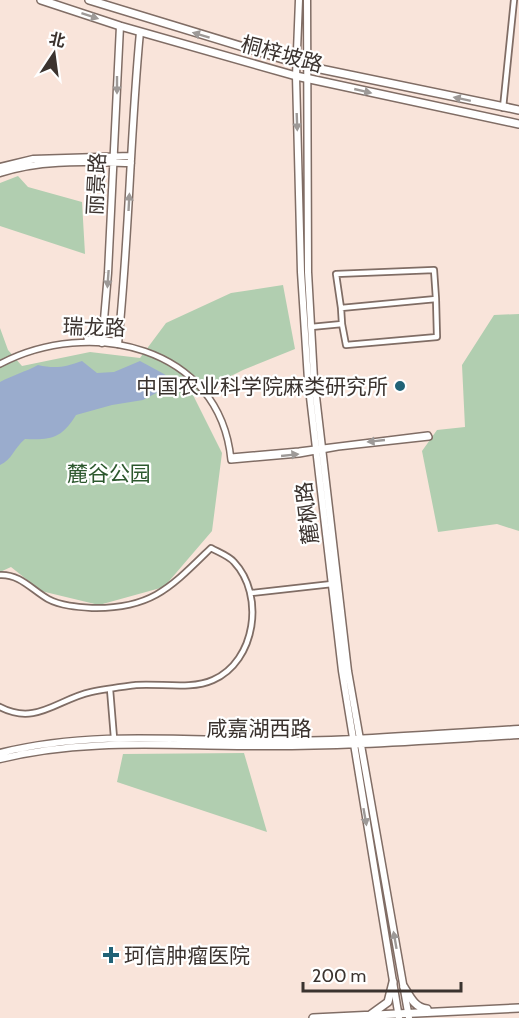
<svg xmlns="http://www.w3.org/2000/svg" width="519" height="1018" font-family="Cabin,'Noto Sans SC',sans-serif">
	<style>
		.green { fill: #b1ceb0 }
		.water { fill: #9aaccd }
		.lines { fill: none; stroke-linecap: round; stroke-linejoin: round }
		.minor-casing { stroke: #806d65; stroke-width: 8 }
		.tertiary-casing { stroke: #806d65; stroke-width: 8 }
		.secondary-casing { stroke: #806d65; stroke-width: 9 }
		.primary-casing { stroke: #806d65; stroke-width: 10 }
		.minor { stroke: #fff; stroke-width: 4.5 }
		.tertiary { stroke: #fff; stroke-width: 5 }
		.secondary { stroke: #fff; stroke-width: 6 }
		.primary { stroke: #fff; stroke-width: 7 }
		.oneway { fill: #9d9997 }
		.poi-dot { fill: #216276; stroke: #fff; stroke-width: 2 }
		.labels { text-anchor: middle; dominant-baseline: central; stroke-width: 4.5; stroke-linejoin: round; paint-order: stroke }
		.street-label { font-size: 21px; fill: #3b332f; stroke: #fff }
		.poi-label { font-size: 21px; fill: #3b332f; stroke: #fff; text-anchor: end }
		.park-label { font-size: 21px; fill: #2d582e; stroke: #fff }
	</style>
	<rect width="100%" height="100%" fill="#f9e4da"/>
	<path class="green" d="M18,176L28,187L82,202L85,254L0,226V183Z
		M283,285L295,349L243,370L193,395L222,453L212,531L164,587L99,605L41,591L11,567L0,572V328L8,350L22,366L90,352L140,358L166,323L231,293Z
		M519,314V531L497,524L438,532L422,451L437,430L465,427L462,365L494,315Z
		M244,753L267,832L117,782L123,754Z"/>
	<path class="water" d="M82,361L97,373L114,372L140,361L164,374L175,383L143,400L112,405L76,415C61,439 51,440 25,439C14,448 12,460 0,465V382C13,375 25,372 38,365C55,369 66,367 82,361Z"/>
	<g class="lines">
		<g class="minor-casing">
			<path id="minor" d="M503,108L514,0
				M341,308L336,274L434,270L436,299
				M311,327L342,324L346,345L437,337L436,299L341,308L342,324
				M0,575C20,574 32,590 48,599C61,606 78,607 93,608C152,609 171,587 211,548C218,552 229,556 234,562C265,595 256,661 213,680C191,690 160,683 136,685C121,687 105,689 91,692C58,699 36,726 0,707
				M251,593L332,584
				M110,689L114,738"/>
		</g>
		<g class="tertiary-casing">
			<path id="tertiary" d="M87,339L116,341
				M0,364C89,317 220,345 231,460L299,454L338,447L429,437L428,435L299,451L231,457"/>
		</g>
		<g class="secondary-casing">
			<path id="secondary" d="M299,0L296,76L301,272L308,380L342,671L399,1018
				M307,0L308,272L314,379L348,671L409,1018
				M0,167L33,159L131,156
				M0,173C42,159 88,162 131,163
				M102,343L108,273L120,26
				M118,344C129,241 130,136 140,32
				M0,753C84,732 169,739 254,741C343,742 431,734 519,729
				M0,759C84,738 169,746 254,746C343,747 431,740 519,735"/>
		</g>
		<g class="primary-casing">
			<path id="primary" d="M41,0L120,26L296,76L519,124
				M89,0L306,66L519,110
				M404,987C410,997 415,1008 427,1009
				M370,1015L388,1002L393,982
				M313,1018L519,1008"/>
		</g>
		<use href="#minor" class="minor"/>
		<use href="#tertiary" class="tertiary"/>
		<use href="#secondary" class="secondary"/>
		<use href="#primary" class="primary"/>
	</g>
	<defs><path id="oneway-solid" d="M-6-.8H1V-3.2L6.5 0L1 3.2V.8H-6Z" transform="scale(1.5)"/></defs>
	<g class="oneway">
		<use href="#oneway-solid" transform="translate(90 16) rotate(18)"/>
		<use href="#oneway-solid" transform="translate(201 35) rotate(-163)"/>
		<use href="#oneway-solid" transform="translate(117 85) rotate(90)"/>
		<use href="#oneway-solid" transform="translate(363 91) rotate(13)"/>
		<use href="#oneway-solid" transform="translate(462 99) rotate(-168)"/>
		<use href="#oneway-solid" transform="translate(297 122) rotate(88)"/>
		<use href="#oneway-solid" transform="translate(129 202) rotate(-87)"/>
		<use href="#oneway-solid" transform="translate(108 279) rotate(94)"/>
		<use href="#oneway-solid" transform="translate(376 441) rotate(174)"/>
		<use href="#oneway-solid" transform="translate(290 455) rotate(-6)"/>
		<use href="#oneway-solid" transform="translate(365 817) rotate(80)"/>
		<use href="#oneway-solid" transform="translate(395 940) rotate(-100)"/>
	</g>
	<g class="poi-dot">
		<circle cx="400" cy="386" r="6"/>
		<path d="M108 946h6v6h6v6h-6v6h-6v-6h-6v-6h6z"/>
	</g>
	<g class="labels">
		<g class="street-label">
			<text transform="translate(282 54) rotate(15)">桐梓坡路</text>
			<text transform="translate(96 184) rotate(-87)">丽景路</text>
			<text transform="translate(94 327) rotate(2)">瑞龙路</text>
			<text transform="translate(307 513) rotate(-97)">麓枫路</text>
			<text x="259" y="728">咸嘉湖西路</text>
		</g>
		<g class="poi-label">
			<text x="388" y="386">中国农业科学院麻类研究所</text>
			<text x="124" y="955" text-anchor="start">珂信肿瘤医院</text>
		</g>
		<g class="park-label">
			<text x="109" y="473">麓谷公园</text>
		</g>
	</g>
	<g transform="translate(54 54) rotate(13)" stroke="#ffffff" stroke-width="4.5" paint-order="stroke">
	<path d="M0-4.5L10 22L0 15L-10 22Z" fill="#3b332f"/>
	<text y="-9" font-size="16" font-weight="bold" text-anchor="middle" fill="#3b332f">北</text>
	</g>
	<path d="M303 982v9h158v-9" fill="none" stroke="#3b332f" stroke-width="3"/>
	<text x="312" y="982" font-size="18" fill="#3b332f" stroke="#ffffff" stroke-width="4.5" paint-order="stroke">200 m</text>
</svg>
